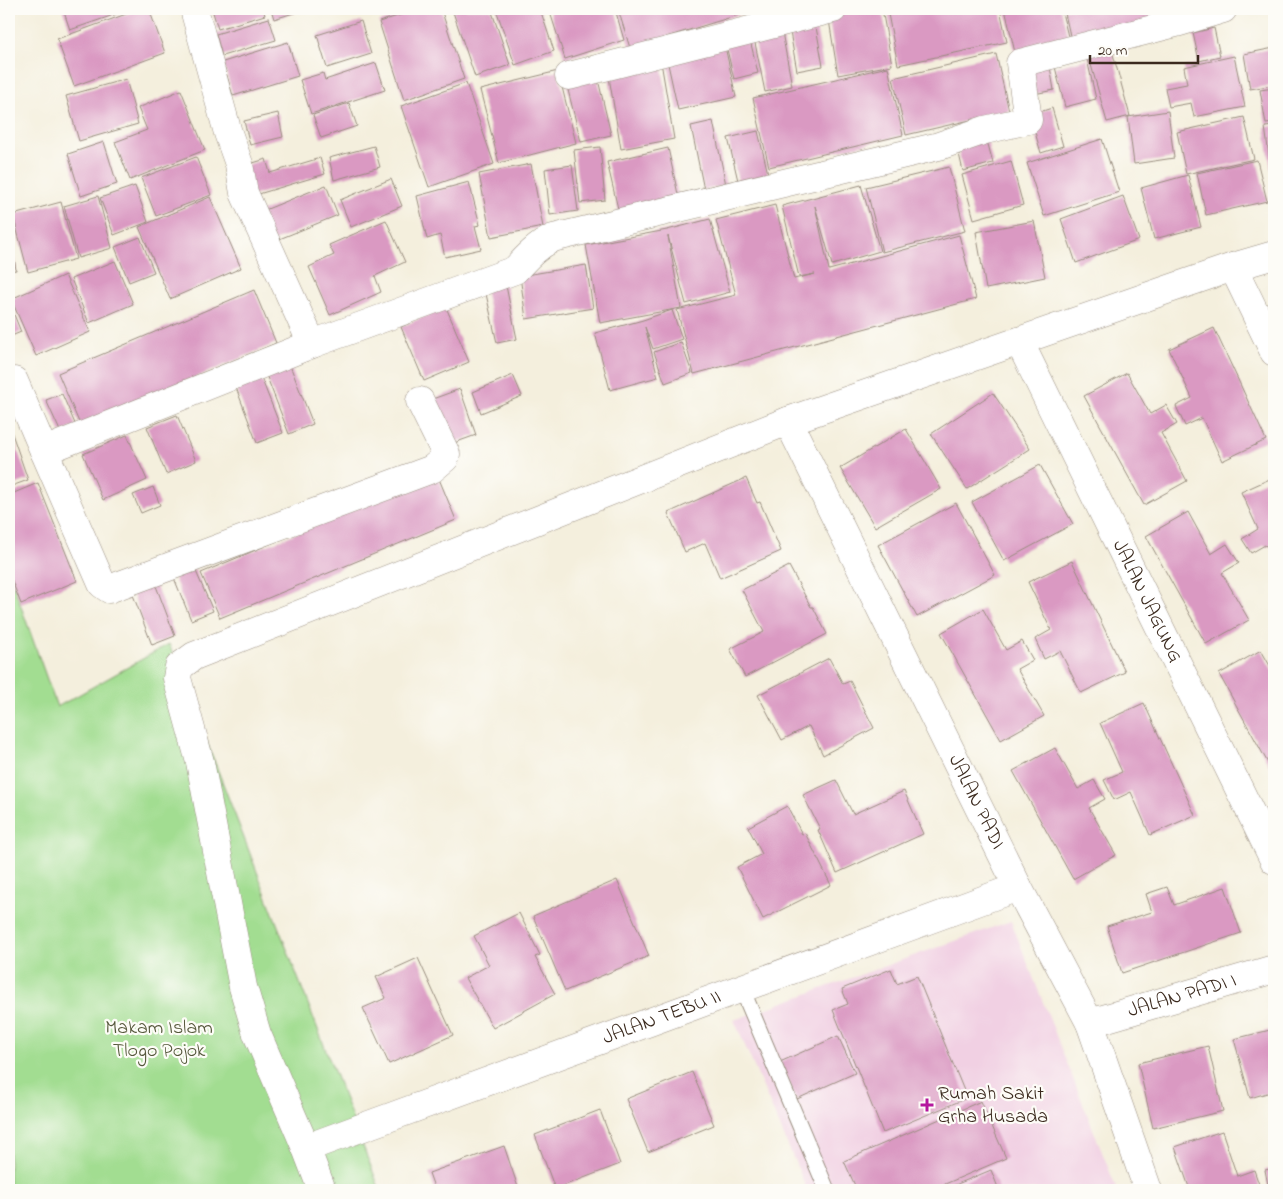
<svg xmlns="http://www.w3.org/2000/svg" width="1283" height="1199" font-family="'Indie Flower',sans-serif">
	<style>
		.built { fill: #f1d0e3 }
		.green { fill: #a2dd91; stroke: #6e8458 }
		.building { fill: #da99c2 }
		.lines { fill: none; stroke-linecap: round; stroke-linejoin: round }
		.service-casing { stroke: #988c7e; stroke-width: 17 }
		.minor-casing { stroke: #988c7e; stroke-width: 29 }
		.service { stroke: #fff; stroke-width: 15 }
		.minor { stroke: #fff; stroke-width: 28 }
		.poi-dot { fill: #b5179e; stroke: #fdfcf7; stroke-width: 2 }
		.labels { text-anchor: middle; dominant-baseline: central; stroke-width: 4.5; stroke-linejoin: round; paint-order: stroke }
		.street-label { font-size: 20px; fill: #3b2a1e; stroke: #fdfcf7 }
		.park-label { font-size: 20px; fill: #55573b; stroke: #fdfcf7 }
		.poi-label { font-size: 20px; fill: #3b2a1e; stroke: #fdfcf7; text-anchor: start }
	</style>
	<rect width="100%" height="100%" fill="#fdfcf7"/>
	<filter id="ink" filterUnits="userSpaceOnUse"><feTurbulence type="fractalNoise" baseFrequency=".02" numOctaves="2"/><feDisplacementMap in="SourceGraphic" scale="10" xChannelSelector="R" yChannelSelector="G"/><feConvolveMatrix kernelMatrix="1 2 1 2 8 2 1 2 1" color-interpolation-filters="sRGB"/></filter>
	<filter id="wash" filterUnits="userSpaceOnUse"><feTurbulence type="fractalNoise" baseFrequency=".0096" numOctaves="4" result="noise"/><feDisplacementMap in="SourceGraphic" scale="20" xChannelSelector="R" yChannelSelector="G"/><feGaussianBlur stdDeviation="1.12" result="paint"/><feColorMatrix in="noise" values="0 0 0 0 0 0 0 0 0 0 0 0 0 0 0 0 0 1.4 0 .05"/><feComposite in="paint" operator="in"/></filter>
	<g filter="url(#wash)">
		<rect width="100%" height="100%" fill="#f4efdd"/>
		<path class="built" d="M1011,921L1117,1190H807L734,1020Z"/>
		<path class="green" d="M9,573L57,707L169,644L380,1190H9Z"/>
		<g id="blocks">
			<path class="building" d="M63,9H131L70,30Z
				M140,9H149L165,53L74,86L57,39Z
				M212,9H263L265,15L218,29Z
				M271,9H307L274,19Z
				M376,9H401L378,16Z
				M419,9H441L464,79L404,100L379,22Z
				M452,9H491L510,65L475,77Z
				M496,9H540L554,51L515,65Z
				M549,9H615L624,40L565,59Z
				M618,9H758L630,48Z
				M854,9H882L892,65L838,75L828,14Z
				M887,9H1000L1007,42L898,65Z
				M1005,9H1061L1070,44L1016,57Z
				M1064,9H1163L1166,19L1071,40Z
				M269,18L276,40L222,56L216,34Z
				M361,21L371,54L327,68L317,35Z
				M816,27L823,66L797,71L790,32Z
				M1214,28L1220,56L1199,61L1193,33Z
				M782,32L792,86L765,92L754,38Z
				M750,40L758,73L734,79L726,45Z
				M288,42L298,76L233,96L223,62Z
				M724,42L736,97L678,110L666,55Z
				M1111,47L1130,116L1107,122L1088,54Z
				M1274,48V85L1250,89L1244,54Z
				M996,54L1009,111L906,135L893,78Z
				M1234,56L1245,107L1194,117L1191,103L1169,107L1165,88L1187,84L1184,67Z
				M1087,59L1096,99L1065,107L1055,67Z
				M1049,61L1054,90L1029,95L1024,66Z
				M661,62L674,139L621,149L608,71Z
				M376,63L385,90L311,114L300,80L323,73L325,80Z
				M888,67L903,135L769,167L753,98Z
				M558,71L576,143L499,163L480,90Z
				M597,75L611,135L581,142L566,82Z
				M126,79L138,124L79,141L66,96Z
				M466,83L494,164L429,187L401,106Z
				M1274,88V123L1266,124L1260,90Z
				M181,90L205,150L130,180L115,142L147,130L138,108Z
				M349,103L357,126L321,138L313,115Z
				M1052,108L1063,146L1041,153L1030,115Z
				M1168,111L1174,158L1134,164L1128,117Z
				M278,113L283,137L250,145L244,121Z
				M1244,117L1254,159L1186,174L1177,132Z
				M713,121L726,185L704,190L691,126Z
				M1274,126V183L1273,184L1265,127Z
				M758,131L769,178L739,185L728,138Z
				M985,133L993,163L963,171L956,141Z
				M1102,139L1119,192L1044,216L1027,163Z
				M104,142L117,184L81,196L68,154Z
				M374,146L380,167L334,180L329,158Z
				M600,147L605,200L580,203L574,150Z
				M668,148L679,199L619,213L607,162Z
				M196,157L211,195L156,216L141,178Z
				M320,158L325,174L252,196L243,166L266,159L270,173Z
				M1257,160L1267,201L1206,215L1197,173Z
				M1011,161L1023,205L974,219L962,175Z
				M531,164L543,227L491,237L479,174Z
				M572,165L578,211L550,215L545,169Z
				M949,167L965,231L882,252L866,187Z
				M1188,175L1201,227L1154,239L1141,188Z
				M391,179L402,206L351,227L340,200Z
				M469,182L480,225L475,226L481,249L445,257L440,235L427,239L417,196Z
				M326,185L338,215L272,242L260,212Z
				M861,185L880,251L832,265L815,206L829,270L959,235L976,299L694,374L677,310L736,295L716,220L775,205L794,279L815,274L799,277L782,206Z
				M135,186L148,222L114,235L100,198Z
				M98,196L112,248L78,258L64,206Z
				M1123,196L1139,240L1076,263L1061,219Z
				M210,197L241,268L170,299L139,227Z
				M61,202L76,259L28,272L13,215Z
				M710,219L730,292L686,304L668,236L681,308L600,323L586,245L667,230Z
				M386,220L405,262L375,276L381,292L330,315L309,267L334,255L329,245Z
				M1034,221L1045,277L986,289L976,232Z
				M9,224L16,270L9,271Z
				M140,237L154,272L129,282L115,247Z
				M115,261L133,304L89,323L71,279Z
				M586,265L593,308L526,319L520,276Z
				M65,275L90,332L36,356L11,299Z
				M505,281L517,339L497,343L484,285Z
				M254,290L276,343L81,427L58,373Z
				M9,302L21,332L9,337Z
				M446,307L469,362L424,381L401,327Z
				M672,310L682,339L653,349L645,327L658,377L610,390L595,333L643,320Z
				M1214,328L1266,440L1222,461L1202,418L1185,426L1176,406L1192,398L1169,349Z
				M681,342L692,373L665,383L654,352Z
				M289,363L313,424L289,434L265,372Z
				M1127,373L1150,414L1166,405L1177,424L1161,433L1187,481L1144,505L1084,396Z
				M260,375L283,433L257,443L235,385Z
				M513,375L522,396L481,413L473,392Z
				M460,389L476,435L443,447L427,401Z
				M993,393L1030,449L967,489L931,434Z
				M62,394L76,426L61,433L46,400Z
				M177,415L196,461L166,474L147,427Z
				M9,425L28,480L9,487Z
				M906,429L941,489L875,527L840,468Z
				M127,435L147,480L103,500L83,454Z
				M1040,465L1073,524L1004,561L972,502Z
				M437,474L456,520L220,618L201,573Z
				M1274,477V544L1267,547L1265,545L1251,553L1242,539L1258,529L1241,492Z
				M746,478L757,503L760,502L781,551L720,578L705,543L685,552L668,513Z
				M38,483L77,581L21,604L9,573V495Z
				M153,487L160,505L141,513L133,495Z
				M956,503L995,575L917,617L878,545Z
				M1188,512L1211,554L1227,544L1239,563L1222,573L1249,620L1206,644L1146,536Z
				M1072,561L1125,672L1081,693L1060,651L1044,659L1035,639L1051,630L1028,582Z
				M789,566L811,607H813L827,634L745,677L730,649L764,632L742,590Z
				M195,569L213,611L191,620L174,578Z
				M153,578L175,636L152,645L130,587Z
				M983,609L1006,650L1022,641L1033,660L1017,669L1044,716L1001,740L941,633Z
				M1261,650L1274,673V774L1219,674Z
				M829,658L843,684L850,681L874,728L823,755L809,726L782,740L758,695Z
				M1144,703L1195,815L1150,835L1131,792L1114,800L1104,780L1122,772L1100,723Z
				M1055,748L1078,789L1094,780L1105,799L1089,808L1116,855L1073,879L1013,771Z
				M836,780L853,814L904,791L923,834L837,873L818,830L820,829L803,795Z
				M787,806L802,834L805,833L831,885L763,919L737,867L762,854L748,827Z
				M617,880L649,956L565,991L533,916Z
				M1167,887L1174,905L1225,887L1241,933L1122,973L1107,926L1152,912L1146,894Z
				M519,913L540,955L535,957L555,994L493,1028L465,978L489,965L474,936Z
				M418,958L453,1035L389,1064L363,1008L386,998L376,977Z
				M891,969L897,984L917,976L967,1098L883,1133L833,1010L848,1004L842,989Z
				M1274,1029V1091L1250,1098L1234,1039Z
				M838,1036L855,1073L797,1099L780,1062Z
				M1208,1046L1223,1111L1153,1128L1138,1063Z
				M692,1072L714,1125L648,1152L626,1099Z
				M981,1101L1006,1158L931,1190H857L844,1161Z
				M600,1110L620,1164L555,1189L535,1135Z
				M1222,1131L1237,1176L1254,1170L1261,1190H1190L1175,1147Z
				M504,1146L519,1190H435L429,1173Z
				M1274,1168V1190H1269L1265,1170Z
				M991,1170L999,1190H943Z"/>
		</g>
	</g>
	<g filter="url(#ink)">
		<use href="#blocks" fill-opacity="0" stroke="#988c7e" stroke-width="1"/>
		<g class="lines">
			<g class="service-casing">
				<path id="service" d="M742,989L827,1190"/>
			</g>
			<g class="minor-casing">
				<g id="minor">
					<path d="M194,9L228,133L239,164L244,193L312,344"/>
					<path d="M569,76L833,9"/>
					<path d="M1233,267L1274,352"/>
					<path id="s1" d="M1019,341L1274,860"/>
					<path d="M14,381L44,451"/>
					<path d="M420,401L446,454L445,458L432,469L109,589L102,584L44,451L312,344L515,270C527,257 537,246 553,238L939,146L985,130L1028,120L1020,63L1176,23L1223,9"/>
					<path id="s2" d="M788,421L1018,887L1090,1023L1148,1190"/>
					<path id="s3" d="M1090,1023L1274,969"/>
					<path id="s4" d="M306,1148L1018,887"/>
					<path d="M322,1190L306,1148L257,1034L243,987L200,762L177,678L179,667L194,656L788,421L1233,267L1274,255"/>
				</g>
			</g>
			<use href="#service" class="service"/>
			<use href="#minor" class="minor"/>
		</g>
	</g>
	<path class="poi-dot" d="M924.5 1097.5h5v5h5v5h-5v5h-5v-5h-5v-5h5z"/>
	<g class="labels">
		<g class="street-label">
			<text stroke="none"><textPath href="#s1" startOffset="290">JALAN JAGUNG</textPath></text>
			<text stroke="none"><textPath href="#s2" startOffset="425">JALAN PADI</textPath></text>
			<text stroke="none"><textPath href="#s3" startOffset="96">JALAN PADI I</textPath></text>
			<text stroke="none"><textPath href="#s4" startOffset="379">JALAN TEBU II</textPath></text>
		</g>
		<g class="park-label">
			<text x="159" y="1028">Makam Islam<tspan x="159" dy="23">Tlogo Pojok</tspan></text>
		</g>
		<g class="poi-label">
			<text x="938" y="1094">Rumah Sakit<tspan x="938" dy="23">Grha Husada</tspan></text>
		</g>
	</g>
	<rect width="1283" height="1199" fill="none" stroke="#fdfcf7" stroke-width="30"/>
	<path d="M1090 55v8h108v-8" fill="none" stroke="#3b2a1e" stroke-width="2.5"/>
	<text x="1098" y="55" font-size="15" fill="#3b2a1e" stroke="#fdfcf7" stroke-width="4" paint-order="stroke">20 m</text>
</svg>
